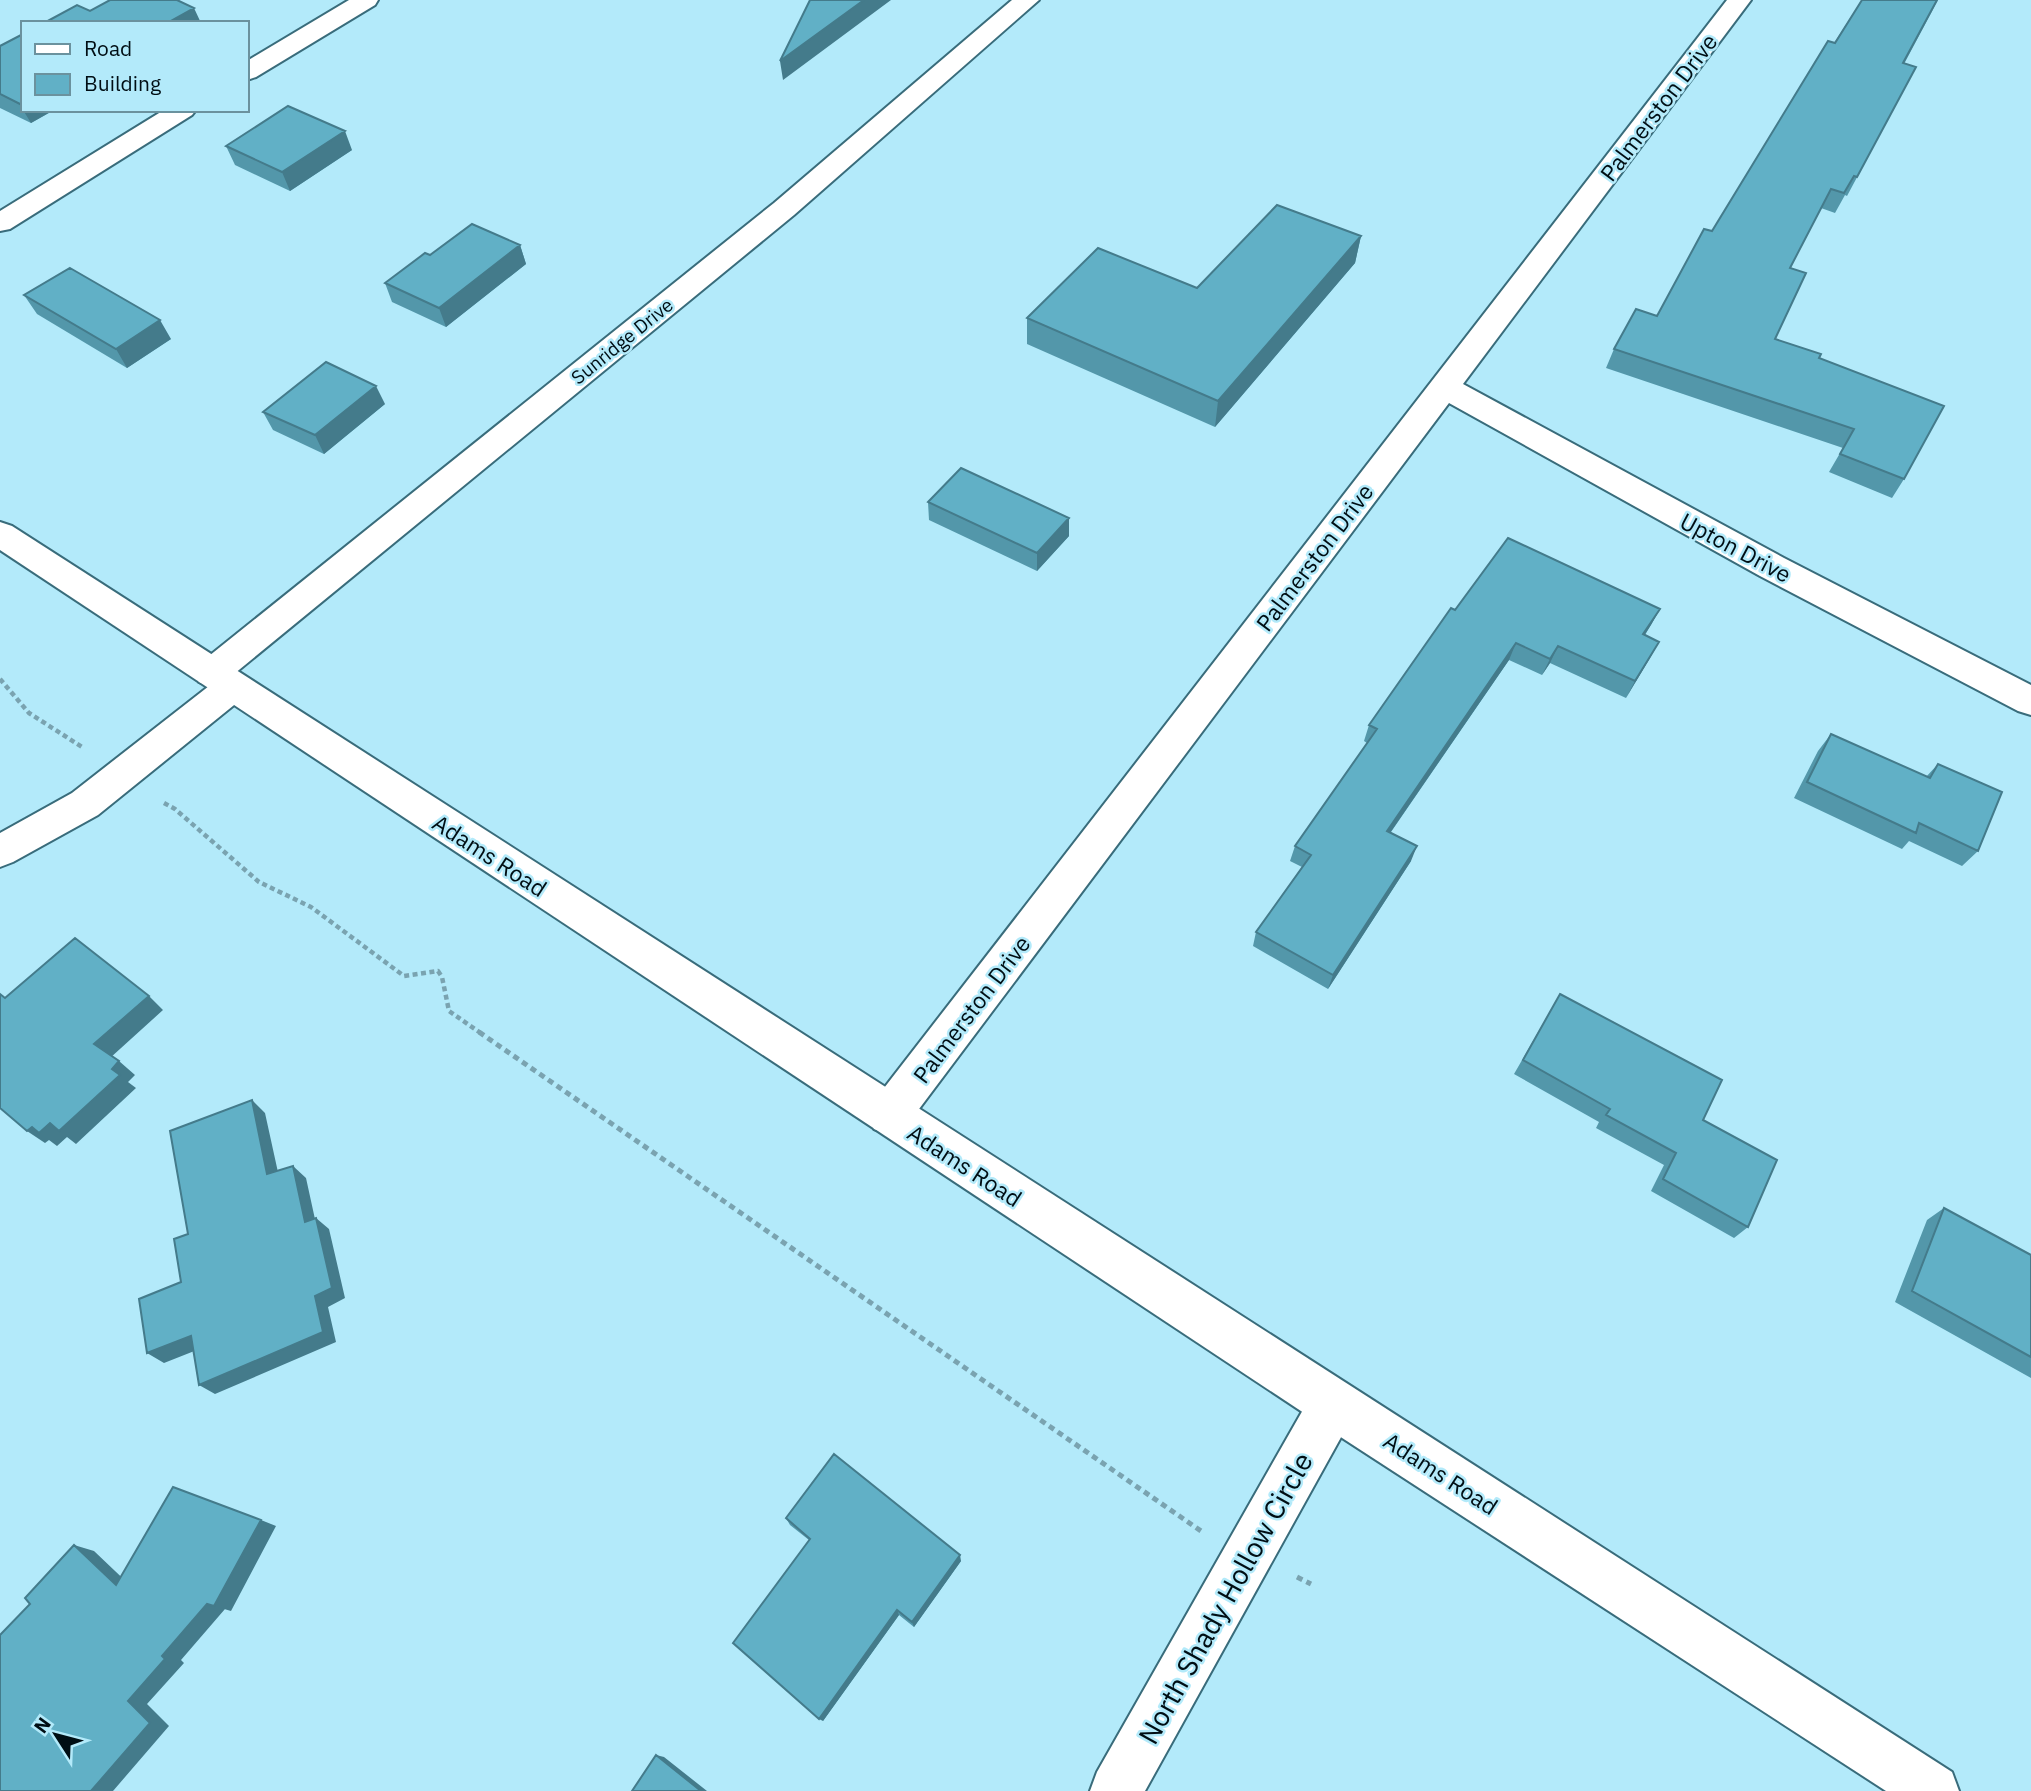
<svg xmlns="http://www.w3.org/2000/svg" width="2031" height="1791" font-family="'IBM Plex Sans',sans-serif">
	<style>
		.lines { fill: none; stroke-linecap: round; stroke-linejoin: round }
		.minor-casing { stroke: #396c7b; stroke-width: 4 }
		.tertiary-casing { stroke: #396c7b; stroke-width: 4 }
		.path-far1 { stroke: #7aa3b0; stroke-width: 4.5; stroke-dasharray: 5 3.5; stroke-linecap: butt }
		.path { stroke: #7aa3b0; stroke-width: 5; stroke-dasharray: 6 4.5; stroke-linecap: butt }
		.minor { fill: #fff; fill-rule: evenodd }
		.tertiary { fill: #fff; fill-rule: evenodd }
		.wall { fill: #5397aa }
		.shaded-wall { fill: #447b8b }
		.building { fill: #61b0c6; stroke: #447b8b; stroke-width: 2 }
		.labels { text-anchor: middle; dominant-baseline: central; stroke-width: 5; stroke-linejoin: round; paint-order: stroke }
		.far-street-label { font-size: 19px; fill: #000e14; stroke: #b3eafa }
		.street-label { font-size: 23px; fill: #000e14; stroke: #b3eafa }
		.near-street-label { font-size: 28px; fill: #000e14; stroke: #b3eafa }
	</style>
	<rect width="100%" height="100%" fill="#b3eafa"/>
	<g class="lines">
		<g class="minor-casing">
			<path id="minor" d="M349,0H378L375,5L256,77L247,80V61Z
				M1012,0H1039L794,215L234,674L244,677L250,687L244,697L98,815L13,862L0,867V833L72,793L209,686L199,682L194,673L199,664L774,203Z
				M1727,0H1751L1463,384L1784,558L2031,685V715L2018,711L1760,576L1449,403L904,1129L889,1134L874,1129L868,1115L874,1101Z
				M164,110H196L192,115L10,229L0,231V211Z
				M1333,1381L1350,1387L1356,1404L1350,1421L1145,1791H1090L1097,1772L1316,1387Z"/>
		</g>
		<g class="tertiary-casing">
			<path id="tertiary" d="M0,522L12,526L1952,1772L1959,1791H1886L1316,1421L0,550Z"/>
		</g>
		<path class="path-far1" d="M0,679L29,713L82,747
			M164,803L175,809L259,882L311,907L404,976L438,971L442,977L449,1011L482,1034"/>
		<path class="path" d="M479,1032L1201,1531
			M1297,1577L1311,1584"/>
		<use href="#minor" class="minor"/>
		<use href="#tertiary" class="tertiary"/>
	</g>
	<path class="wall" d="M1862,0H1938L1904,64L1916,67L1847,196L1845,195L1835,213L1821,208L1790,268L1775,339L1819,358L1904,479L1892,498L1829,472L1843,448L1606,368L1614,349L1657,316Z
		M23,34V110H54L31,123L0,108V46Z
		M226,146L352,150L290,191L235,165Z
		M1361,236L1355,263L1215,427L1027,344V318L1197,288Z
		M520,245L526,264L446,327L392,302L385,283L430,255Z
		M24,295L171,339L127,368L37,314Z
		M385,404L324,454L273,430L263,412Z
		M928,502L1069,536L1037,571L929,520Z
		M1660,609L1645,635L1659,642L1626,698L1550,663L1542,675L1509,660L1391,832L1411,861L1328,989L1253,946L1256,932L1302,867L1290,861L1295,846L1367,743L1364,741L1369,725L1455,610Z
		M1831,734L1926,777L1938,764L1978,851L1962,866L1909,841L1902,849L1794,798L1818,751Z
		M1560,994L1703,1120L1748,1227L1734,1238L1651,1191L1664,1165L1596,1128L1599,1122L1514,1074Z
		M1944,1208L2031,1255V1378L1895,1302L1927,1220Z
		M786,1518L961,1561L914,1627L899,1615L823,1721L809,1540L790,1525Z"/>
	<path class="shaded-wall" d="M864,0H891L783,80L780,61Z
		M194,8L201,23H167Z
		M23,110H54L31,123Z
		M345,131L352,150L290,191L282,172Z
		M1361,236L1355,263L1215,427L1218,401Z
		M520,245L526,264L446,327L439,308Z
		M160,320L171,339L127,368L116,349Z
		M376,386L385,404L324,454L315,435Z
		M1069,518V536L1037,571V553Z
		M1660,609L1651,625L1634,651L1643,634Z
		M1659,642L1650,658L1626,698L1635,681Z
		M1516,643L1509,660L1381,846L1387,831Z
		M1558,646L1550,663L1542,675L1550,659Z
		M1417,846L1411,861L1328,989L1333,975Z
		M149,996L163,1010L110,1058L94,1044Z
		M119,1061L135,1075L128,1082L136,1088L76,1144L67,1137L57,1146L49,1140L45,1143L27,1131L32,1127L50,1123Z
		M252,1100L265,1113L281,1186L267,1174Z
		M293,1166L306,1178L318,1233L305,1222Z
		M316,1218L329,1229L345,1298L328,1307L336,1342L215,1394L199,1385L315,1296Z
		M191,1336L207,1346L164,1363L147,1353Z
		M261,1520L276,1526L231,1611L214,1606Z
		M74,1545L94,1551L135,1590L116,1585Z
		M960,1555L961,1561L914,1627L912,1622Z
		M207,1604L225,1609L181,1660L184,1663L147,1704L169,1726L113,1791H91L128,1701L162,1656Z
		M897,1610L899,1615L823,1721L819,1719Z
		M656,1755L664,1757L707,1791H701Z"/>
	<path class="building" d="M110,0H177L194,8L167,23H44L77,5L90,11Z
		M810,0H864L780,61Z
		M1862,0H1937L1903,63L1916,67L1857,177L1854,176L1844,193L1831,189L1790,268L1806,273L1775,339L1821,354L1819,358L1944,406L1904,479L1840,454L1854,429L1614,349L1636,309L1657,316L1704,229L1712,231L1828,41L1835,43Z
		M23,34V102L20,104L0,94V46Z
		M288,106L345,131L282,172L226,146Z
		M1277,205L1361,236L1218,401L1027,318L1098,248L1197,288Z
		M472,224L520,245L439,308L385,283L425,253L430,255Z
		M70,268L160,320L116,349L24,295Z
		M326,362L376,386L315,435L263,412Z
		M961,468L1069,518L1037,553L928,502Z
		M1508,538L1660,609L1643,634L1659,642L1635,681L1558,646L1550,659L1516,643L1387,831L1417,846L1333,975L1256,932L1311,855L1295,846L1377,729L1369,725L1451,608L1455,610Z
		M1831,734L1930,778L1938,764L2002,792L1978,851L1919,823L1916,833L1807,782Z
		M75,938L149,996L94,1044L119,1061L112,1069L120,1075L59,1131L50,1123L39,1133L32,1127L27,1131L0,1108V994L5,998Z
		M1560,994L1722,1080L1703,1120L1777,1160L1748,1227L1663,1179L1676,1153L1606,1115L1610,1109L1523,1060Z
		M252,1100L267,1174L293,1166L305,1222L316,1218L332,1288L315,1296L323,1332L199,1385L191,1336L147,1353L139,1299L181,1282L174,1239L188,1234L170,1131Z
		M1944,1208L2031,1255V1357L1912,1291Z
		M834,1454L960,1555L912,1622L897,1610L819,1719L733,1643L810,1539L786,1518Z
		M173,1487L261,1520L214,1606L207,1604L162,1656L165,1659L128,1701L150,1723L91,1791H0V1635L30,1604L25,1598L74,1545L116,1585Z
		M656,1755L701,1791H632Z"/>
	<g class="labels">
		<g class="far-street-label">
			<text transform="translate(622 341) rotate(-39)">Sunridge Drive</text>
		</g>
		<g class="street-label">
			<text transform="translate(1658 107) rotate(-53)">Palmerston Drive</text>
			<text transform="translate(1736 547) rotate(28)">Upton Drive</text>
			<text transform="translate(1314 557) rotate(-53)">Palmerston Drive</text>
			<text transform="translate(490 855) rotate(33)">Adams Road</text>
			<text transform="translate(971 1009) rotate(-53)">Palmerston Drive</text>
			<text transform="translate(965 1165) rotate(33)">Adams Road</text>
			<text transform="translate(1441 1473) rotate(33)">Adams Road</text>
		</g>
		<g class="near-street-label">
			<text transform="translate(1225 1598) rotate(-61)">North Shady Hollow Circle</text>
		</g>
	</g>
	<rect x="21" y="21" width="228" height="91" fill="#b3eafa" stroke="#6b929e" stroke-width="2"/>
	<rect x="35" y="44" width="35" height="10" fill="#ffffff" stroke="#6b929e" stroke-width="2"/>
	<text x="84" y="56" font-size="21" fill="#000e14">Road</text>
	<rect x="35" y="74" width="35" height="21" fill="#61b0c6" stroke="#6b929e" stroke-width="2"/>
	<text x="84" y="91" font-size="21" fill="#000e14">Building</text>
	<g transform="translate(56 1735) rotate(306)" stroke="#b3eafa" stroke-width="5" paint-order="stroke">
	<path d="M0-5L12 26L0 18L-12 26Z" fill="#000e14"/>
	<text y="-10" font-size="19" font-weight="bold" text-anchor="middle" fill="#000e14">N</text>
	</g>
</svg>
